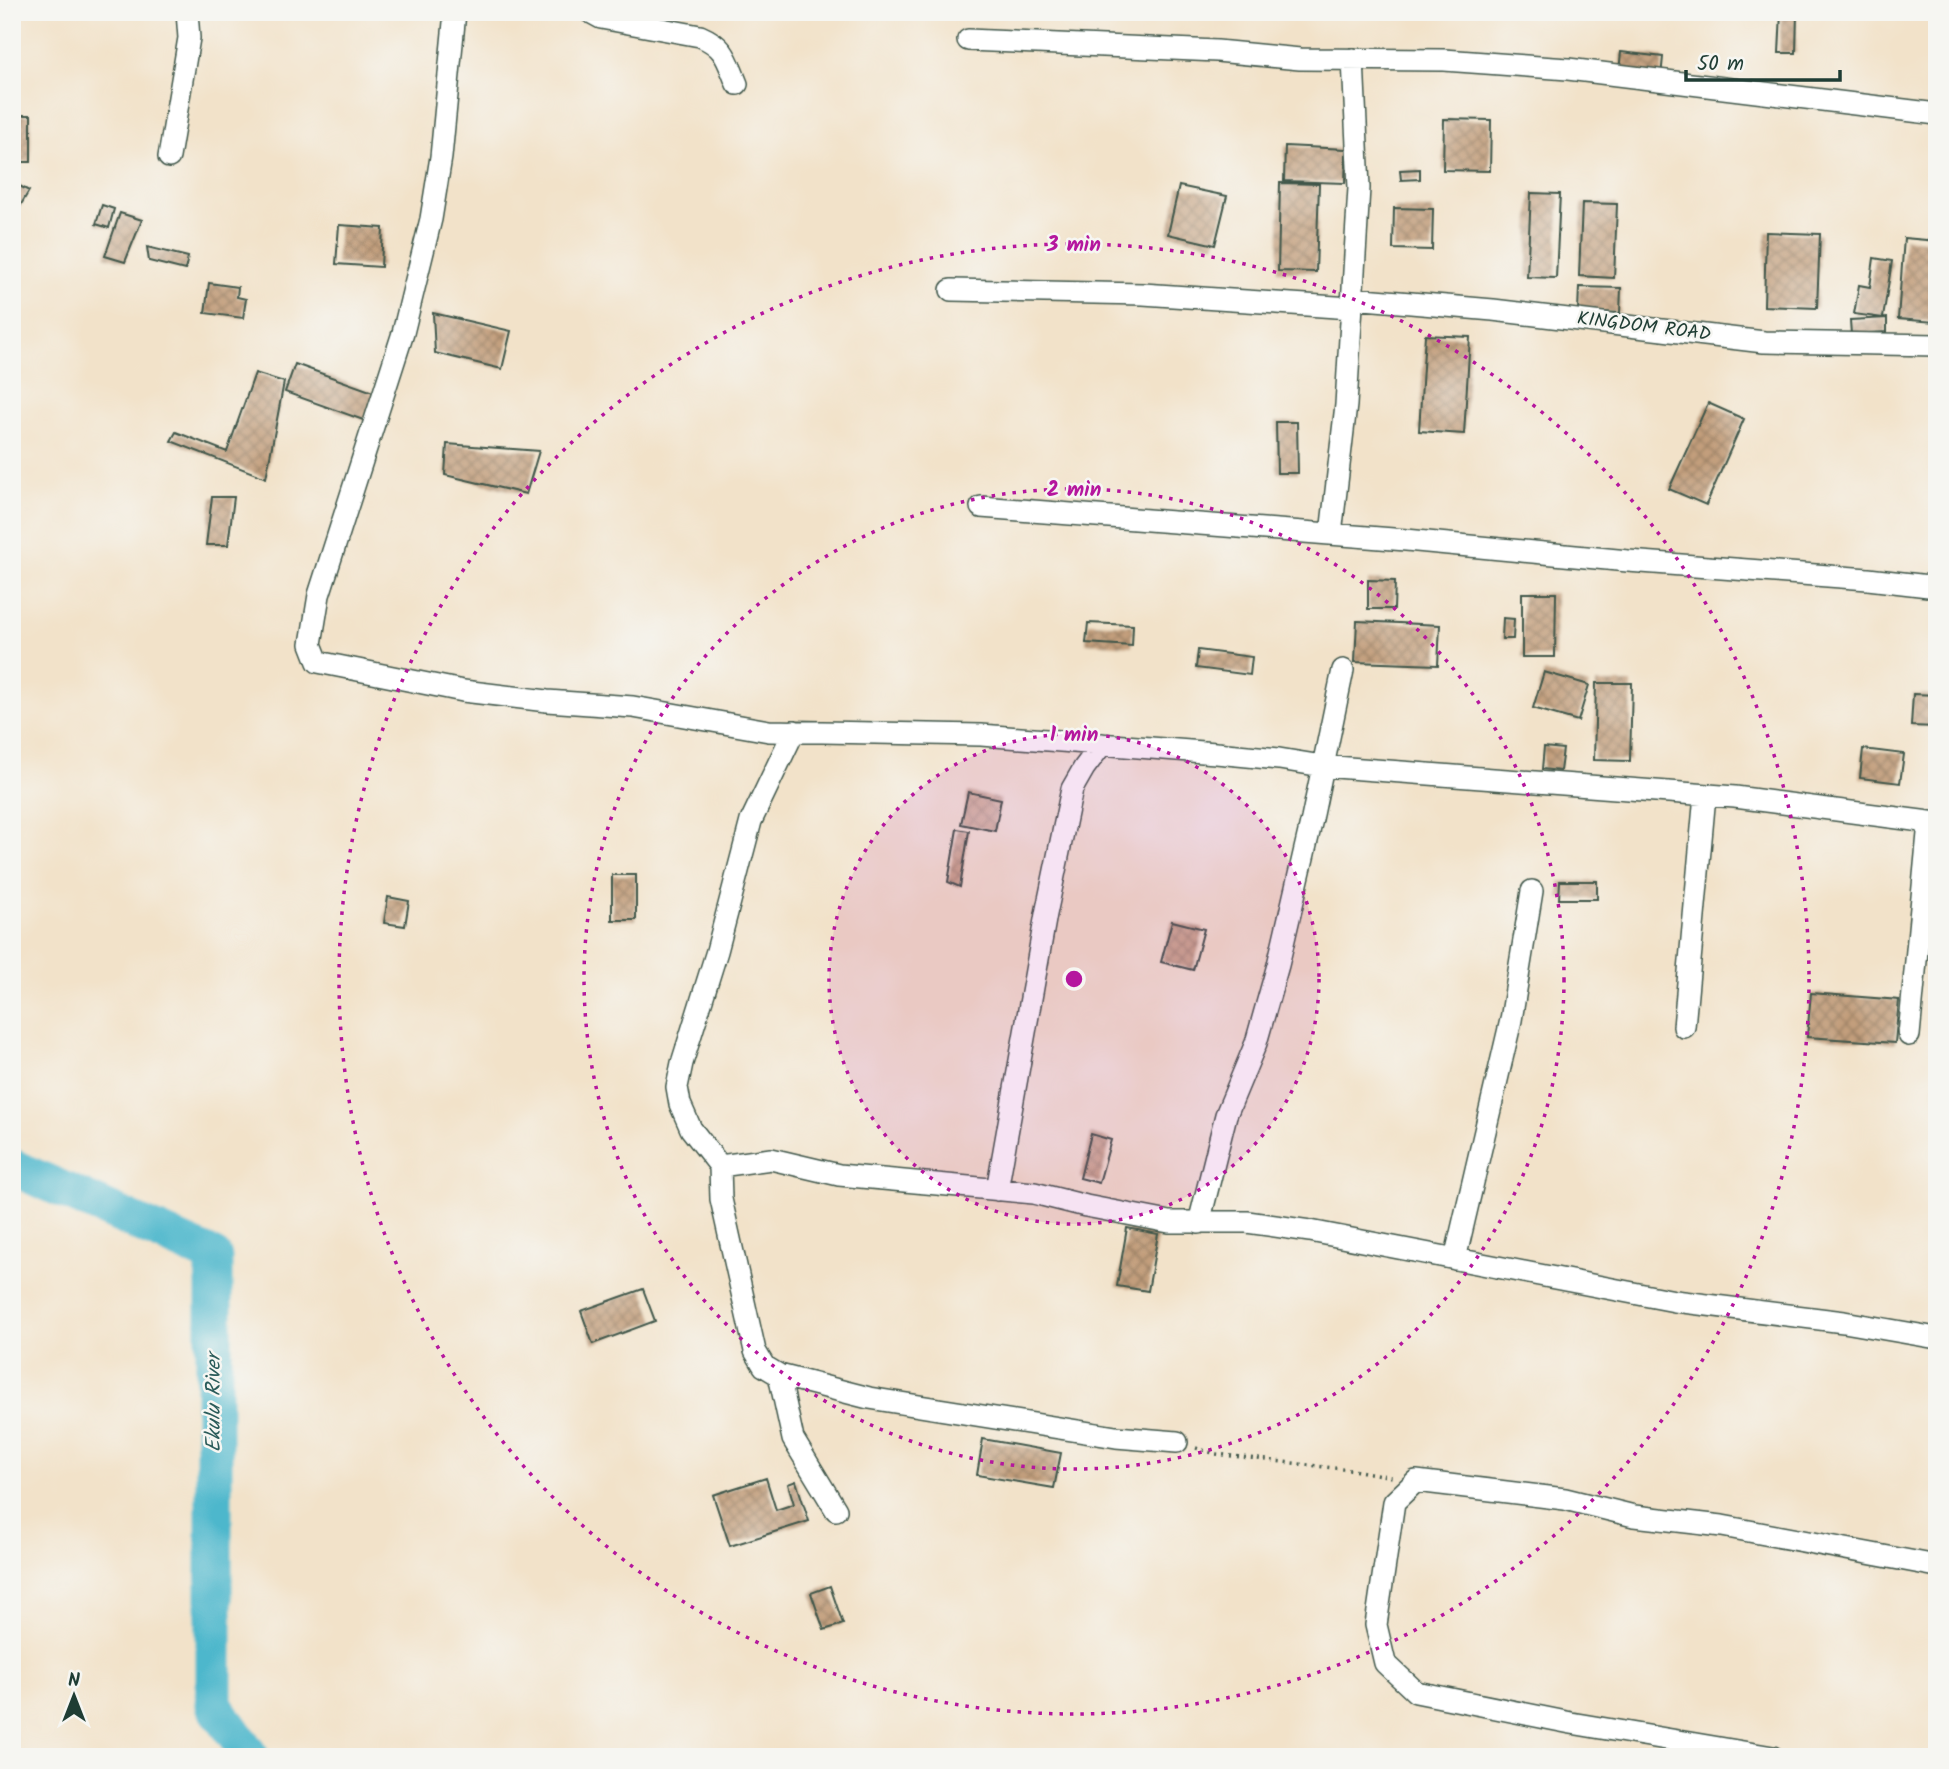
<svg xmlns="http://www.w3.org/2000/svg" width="1949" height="1769" font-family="Kalam,sans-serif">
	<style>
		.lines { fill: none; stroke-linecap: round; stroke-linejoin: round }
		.river { stroke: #4eb7cc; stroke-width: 37 }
		.building { fill: url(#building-cross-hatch) }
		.minor-casing { stroke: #3f564a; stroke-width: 24 }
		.path { stroke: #3f564a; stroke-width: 3.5; stroke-dasharray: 2 5; stroke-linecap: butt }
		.minor { stroke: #fff; stroke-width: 21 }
		.ring { fill: none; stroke: #b5179e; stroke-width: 3.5; stroke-dasharray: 3.5 7 }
		.labels { text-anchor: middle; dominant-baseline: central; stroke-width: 5; stroke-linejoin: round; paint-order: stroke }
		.street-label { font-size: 19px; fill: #1f3d34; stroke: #f6f6f2 }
		.water-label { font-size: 21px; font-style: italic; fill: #2b5c5a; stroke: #f6f6f2 }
		.centre { fill: #b5179e; stroke: #f6f6f2; stroke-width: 3.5 }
		.ring-label { font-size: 21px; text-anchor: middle; font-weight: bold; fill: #b5179e; stroke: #f6f6f2; stroke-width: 5; stroke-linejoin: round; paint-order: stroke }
	</style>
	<defs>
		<pattern id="building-cross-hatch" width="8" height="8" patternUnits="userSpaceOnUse" patternTransform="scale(1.75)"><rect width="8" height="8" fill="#c29e7c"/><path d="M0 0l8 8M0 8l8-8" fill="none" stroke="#9d8266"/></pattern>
	</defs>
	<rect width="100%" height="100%" fill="#f6f6f2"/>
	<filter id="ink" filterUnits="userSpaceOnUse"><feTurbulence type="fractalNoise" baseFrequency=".0143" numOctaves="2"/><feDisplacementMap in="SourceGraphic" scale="14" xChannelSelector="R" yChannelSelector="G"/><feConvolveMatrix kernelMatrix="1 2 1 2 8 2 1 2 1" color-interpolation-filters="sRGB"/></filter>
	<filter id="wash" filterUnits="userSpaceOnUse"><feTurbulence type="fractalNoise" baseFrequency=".00686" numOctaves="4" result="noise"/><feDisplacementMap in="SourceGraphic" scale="28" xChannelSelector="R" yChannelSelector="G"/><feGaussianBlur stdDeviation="1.57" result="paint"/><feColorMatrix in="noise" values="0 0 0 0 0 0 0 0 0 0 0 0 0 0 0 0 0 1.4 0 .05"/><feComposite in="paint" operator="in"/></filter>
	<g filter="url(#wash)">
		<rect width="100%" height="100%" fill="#f2e2c9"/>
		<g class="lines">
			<path class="river" d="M12,1167L214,1257V1705L251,1757"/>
		</g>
		<g id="blocks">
			<path class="building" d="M1781,12H1797L1796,53H1779Z
				M1621,52L1663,57L1661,77L1619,72Z
				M12,115H31V162H12Z
				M1444,119L1491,120L1490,171L1443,170Z
				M1285,146L1346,149L1345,183L1284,181Z
				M1420,169V179L1401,180L1400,170Z
				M12,182L29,191L19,208L12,204Z
				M1280,183L1319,184L1316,272L1278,271Z
				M1179,186L1227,196L1215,245L1168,234Z
				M1531,193L1560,194L1556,278L1527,277Z
				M1582,203L1617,204L1614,278L1579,276Z
				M102,205L114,209L109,228L96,224Z
				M1394,208L1433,209L1432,250L1393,249Z
				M120,213L142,220L125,262L105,256Z
				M339,225L383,228L381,267L336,264Z
				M1766,232L1820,234L1817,308L1764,306Z
				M1904,238L1937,241L1935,322L1898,319Z
				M147,247L188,257L185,270L149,261Z
				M1874,258L1892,261L1883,318L1854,314L1859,285L1870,287Z
				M209,283L238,287L237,297L246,299L243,318L205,313Z
				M1579,287L1621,288L1620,313L1578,311Z
				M433,313L511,331L502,369L435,353Z
				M1887,318V332L1851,334L1850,320Z
				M1425,335L1470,337L1464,434L1419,431Z
				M295,364L376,393L366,421L285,392Z
				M255,373L284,382L266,478L171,441L176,432L227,452Z
				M1708,403L1744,419L1706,505L1669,489Z
				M1276,422H1297L1298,473H1277Z
				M447,444L539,451L526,494L445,475Z
				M212,497H234L228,545H206Z
				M1368,580L1395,581L1394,609H1368Z
				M1522,593H1556L1555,657H1522Z
				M1503,618L1514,619L1513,639H1502Z
				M1357,621L1440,625L1438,665L1355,662Z
				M1088,623L1133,625L1132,646L1086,643Z
				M1198,650L1252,657L1250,675L1196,668Z
				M1544,672L1589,685L1578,721L1533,708Z
				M1596,683H1632L1630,761L1594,760Z
				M1913,694L1937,695V727L1911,726Z
				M1544,747L1563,749L1560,771L1542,769Z
				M1863,749L1904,754L1900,783L1860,778Z
				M968,792L1001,799L995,831L961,824Z
				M957,829L969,831L960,887L948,882Z
				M612,875H636V920H612Z
				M1560,881H1597V899H1559Z
				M388,897L409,901L405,926L384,923Z
				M1172,921L1204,929L1193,970L1161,962Z
				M1811,993L1899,1000L1895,1043L1807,1037Z
				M1091,1134L1111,1140L1099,1183L1080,1178Z
				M1127,1228L1158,1234L1148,1291L1117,1286Z
				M643,1289L655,1321L593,1344L581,1311Z
				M983,1439L1061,1453L1054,1488L977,1475Z
				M766,1478L776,1510L794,1504L788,1484L796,1481L809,1521L730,1546L713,1495Z
				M830,1586L843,1624L824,1630L811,1593Z"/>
		</g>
	</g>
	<g filter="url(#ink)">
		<use href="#blocks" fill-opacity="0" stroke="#3f564a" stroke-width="2"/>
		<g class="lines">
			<g class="minor-casing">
				<path id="minor" d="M455,12L441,157L431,219L403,333L319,595L311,644L318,662L463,691L547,701L633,707L769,731L981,735L1216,753L1279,759L1322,766L1735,797L1937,823
					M590,12L601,18L700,36C726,47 727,60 737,84
					M968,40L1217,51L1300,59L1444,60L1568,69L1937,114
					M169,157L189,38L187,12
					M951,290L1143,294L1351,308
					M1352,298L1493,310L1764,342L1937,345
					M981,507L1406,540L1628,561L1868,579L1937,587
					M1331,534L1346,405L1359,188L1353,59
					M794,731L751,821L717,951L682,1063L677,1087L680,1104L691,1129L720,1166L721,1199L755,1351L764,1366L779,1375L869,1398L1116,1437L1177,1442
					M1684,1027L1705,795
					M1909,1035L1929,823
					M720,1166L771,1159L839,1175L1034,1193L1086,1206L1169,1222H1247L1310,1231L1675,1301L1844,1322L1937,1338
					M997,1190L1046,914L1072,789L1084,768L1102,744
					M1199,1223L1226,1115L1256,1043L1278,965L1312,819L1343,670
					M1455,1259L1511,1020L1532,891
					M779,1375L793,1439L836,1510
					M1773,1757L1571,1723L1416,1692L1385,1663L1376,1625L1394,1502L1416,1481L1565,1499L1634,1516L1722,1526L1937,1566"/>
			</g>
			<path class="path" d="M1196,1448L1216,1454L1359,1471L1392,1477"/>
			<use href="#minor" class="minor"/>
		</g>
	</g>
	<circle cx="1074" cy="979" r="245" fill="#b5179e" fill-opacity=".12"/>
	<g class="ring">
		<circle cx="1074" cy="979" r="245"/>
		<circle cx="1074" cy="979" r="490"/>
		<circle cx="1074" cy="979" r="735"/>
	</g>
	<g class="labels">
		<g class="street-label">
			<text transform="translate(1644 327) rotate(7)">KINGDOM ROAD</text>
		</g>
		<g class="water-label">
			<text transform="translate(214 1403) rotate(-90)">Ekulu River</text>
		</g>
	</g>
	<circle cx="1074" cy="979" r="10" class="centre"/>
	<g class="ring-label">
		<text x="1074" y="251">3 min</text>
		<text x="1074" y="496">2 min</text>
		<text x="1074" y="741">1 min</text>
	</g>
	<rect width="1949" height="1769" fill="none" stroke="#f6f6f2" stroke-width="42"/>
	<g transform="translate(74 1696)" stroke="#f6f6f2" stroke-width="5" paint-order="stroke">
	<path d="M0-5L12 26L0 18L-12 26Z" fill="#1f3d34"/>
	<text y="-10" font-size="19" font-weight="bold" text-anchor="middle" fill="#1f3d34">N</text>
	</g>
	<path d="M1686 70v10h154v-10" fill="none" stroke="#1f3d34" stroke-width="3.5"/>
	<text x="1697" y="70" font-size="21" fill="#1f3d34" stroke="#f6f6f2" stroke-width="5" paint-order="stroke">50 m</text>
</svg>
